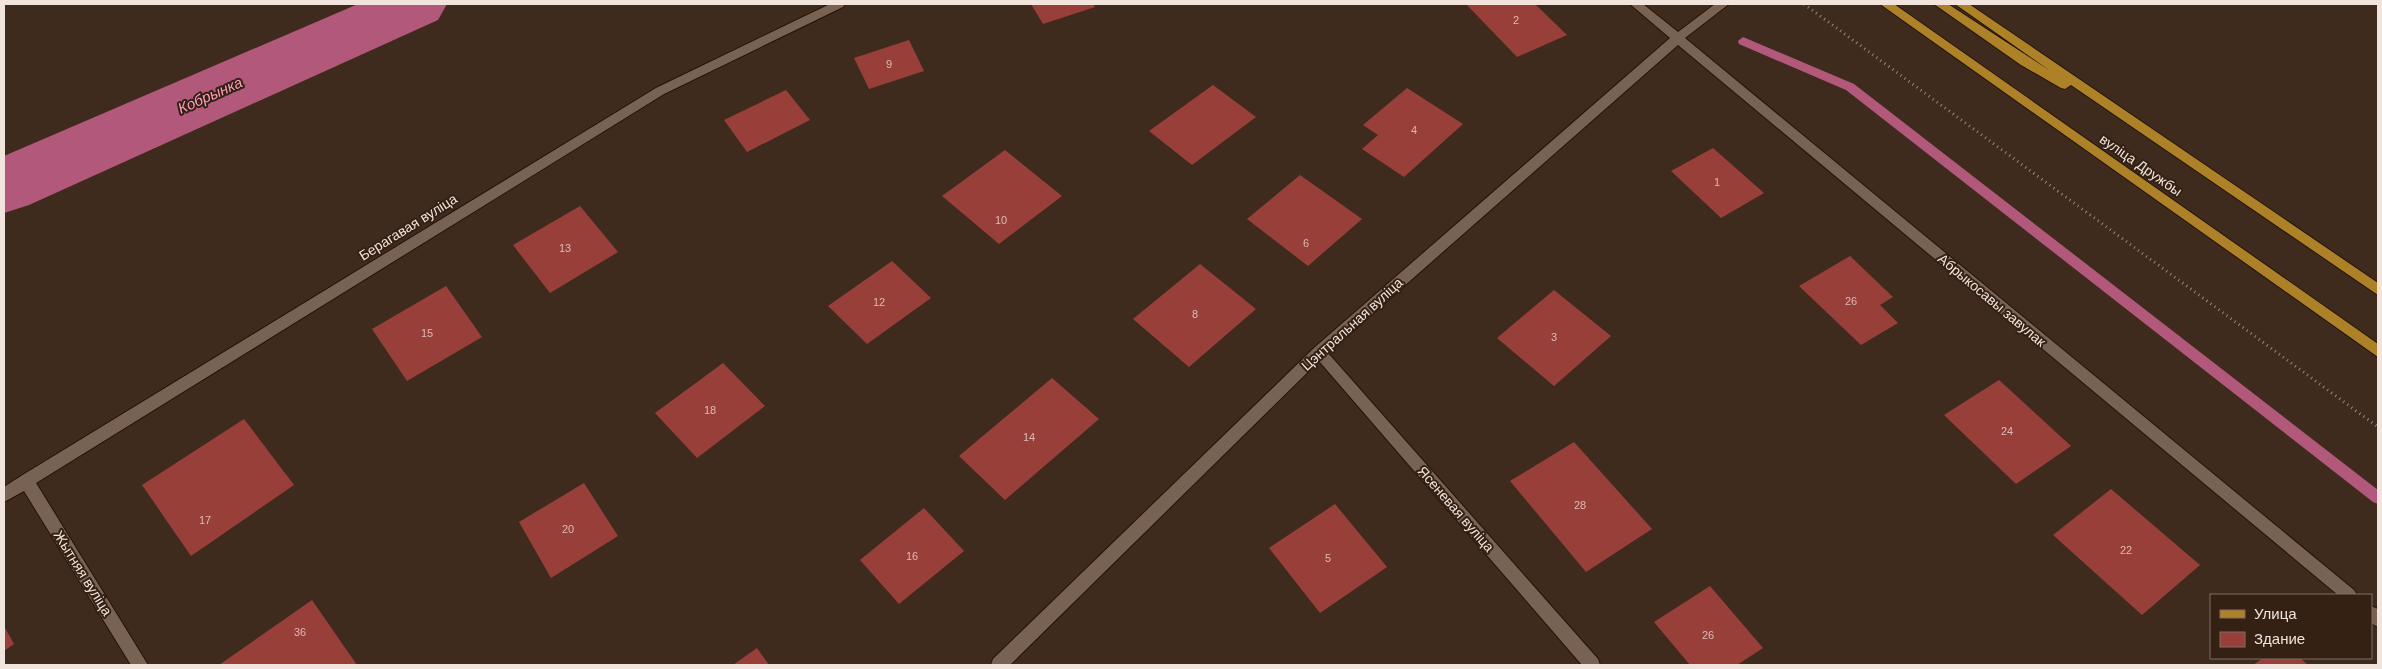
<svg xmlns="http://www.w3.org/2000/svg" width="2382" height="669" font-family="Arial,sans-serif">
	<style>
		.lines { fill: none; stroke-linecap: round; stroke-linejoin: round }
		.stream { fill: #b2597b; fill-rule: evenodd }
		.river { fill: #b2597b; fill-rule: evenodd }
		.building { fill: #983f3a }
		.minor-casing { stroke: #251307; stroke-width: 2 }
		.primary-casing { stroke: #251307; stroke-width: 2 }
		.path { stroke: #97877c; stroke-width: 3; stroke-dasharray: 1 4; stroke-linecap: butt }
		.minor { fill: #786253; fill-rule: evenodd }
		.primary { fill: #ac8127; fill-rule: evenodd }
		.labels { text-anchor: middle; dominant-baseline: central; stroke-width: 4; stroke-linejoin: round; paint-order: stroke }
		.number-label { font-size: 11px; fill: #dbbbb4 }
		.street-label { font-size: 14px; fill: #f1e4dc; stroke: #342114 }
		.water-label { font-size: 15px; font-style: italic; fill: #fd9dbe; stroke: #342114 }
	</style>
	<rect width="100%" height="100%" fill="#3f2b1e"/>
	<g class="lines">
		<path class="stream" d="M1743,37L1854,84L2378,490V504L2373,502L1846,90L1739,44L1738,41Z"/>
		<path class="river" d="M358,4H447L438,20L29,205L4,213V156Z"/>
	</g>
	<path class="building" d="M1031,4H1093L1095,7L1043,24Z
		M1466,4H1535L1567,35L1517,57Z
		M909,40L924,71L869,89L854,58Z
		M1213,85L1256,117L1192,165L1149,131Z
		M1407,88L1463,124L1404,177L1362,149L1378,135L1363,125Z
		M786,90L810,120L747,152L724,120Z
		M1713,148L1764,193L1721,218L1671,171Z
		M1005,150L1062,196L999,244L942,196Z
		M1300,175L1362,219L1308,266L1247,219Z
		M580,206L618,252L550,293L513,245Z
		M1850,256L1893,297L1880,305L1898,323L1861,345L1799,286Z
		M892,261L931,298L867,344L828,306Z
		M1200,264L1256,309L1189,367L1133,319Z
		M446,286L482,337L407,381L372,329Z
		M1554,290L1611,336L1554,386L1497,338Z
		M723,363L765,406L697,458L655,413Z
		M1052,378L1099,419L1005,500L959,456Z
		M1999,380L2071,446L2016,484L1944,415Z
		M244,419L294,485L191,556L142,485Z
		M1574,442L1652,529L1586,572L1510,481Z
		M584,483L618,536L551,578L519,522Z
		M2111,489L2200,565L2142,615L2053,535Z
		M1335,504L1387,567L1320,613L1269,548Z
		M924,508L964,551L899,604L860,560Z
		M1710,586L1763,648L1737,665H1690L1654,622Z
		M312,600L357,665H219Z
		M4,626L14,644L4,651Z
		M757,648L769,665H733Z
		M2263,658H2300L2308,665H2253Z"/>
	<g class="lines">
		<g class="minor-casing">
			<path id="minor" d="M830,4H845L843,7L664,94L36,483L148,665H131L24,491L4,502V487L21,476L656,88Z
				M1630,4H1643L1678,32L1715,4H1729L1685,38L2354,590L2357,595H2338L1678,45L1328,353L1598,659L1600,665H1582L1319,361L1010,665H991L993,659L1314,348L1670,38Z
				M2371,606L2378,609V627L2371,623Z"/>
		</g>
		<g class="primary-casing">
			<path id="primary" d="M1880,4H1894L2378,344V357Z
				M1934,4H1948L2049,70L1955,4H1969L2378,283V295L2071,85L2065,89L2061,88L2021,65Z"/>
		</g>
		<path class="path" d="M1804,4L2378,427"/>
		<use href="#minor" class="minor"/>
		<use href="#primary" class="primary"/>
	</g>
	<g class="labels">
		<g class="number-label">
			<text x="1516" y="20">2</text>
			<text x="889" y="64">9</text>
			<text x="1414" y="130">4</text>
			<text x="1717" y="182">1</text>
			<text x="1001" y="220">10</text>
			<text x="1306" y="243">6</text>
			<text x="565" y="248">13</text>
			<text x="1851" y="301">26</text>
			<text x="879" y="302">12</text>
			<text x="1195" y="314">8</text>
			<text x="427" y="333">15</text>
			<text x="1554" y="337">3</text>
			<text x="710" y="410">18</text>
			<text x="2007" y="431">24</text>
			<text x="1029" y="437">14</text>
			<text x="1580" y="505">28</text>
			<text x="205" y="520">17</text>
			<text x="568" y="529">20</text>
			<text x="2126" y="550">22</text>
			<text x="912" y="556">16</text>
			<text x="1328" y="558">5</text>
			<text x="300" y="632">36</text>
			<text x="1708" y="635">26</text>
		</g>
		<g class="street-label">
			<text transform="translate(2141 165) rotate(35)">вуліца Дружбы</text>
			<text transform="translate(408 227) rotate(-32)">Берагавая вуліца</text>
			<text transform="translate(1992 300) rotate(40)">Абрыкосавы завулак</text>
			<text transform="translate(1352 324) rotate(-42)">Цэнтральная вуліца</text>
			<text transform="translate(1456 509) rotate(49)">Ясеневая вуліца</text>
			<text transform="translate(83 573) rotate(58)">Жытняя вуліца</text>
		</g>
		<g class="water-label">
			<text transform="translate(210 95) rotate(-24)">Кобрынка</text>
		</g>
	</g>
	<rect width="2382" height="669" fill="none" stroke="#f1e4dc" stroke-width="10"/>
	<rect x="2210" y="594" width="162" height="65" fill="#342114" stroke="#806f64"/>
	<rect x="2220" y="610" width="25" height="8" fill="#ac8127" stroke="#806f64"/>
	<text x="2254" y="619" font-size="15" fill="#f1e4dc">Улица</text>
	<rect x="2220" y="632" width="25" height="15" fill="#983f3a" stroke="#806f64"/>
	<text x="2254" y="644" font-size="15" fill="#f1e4dc">Здание</text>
</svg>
